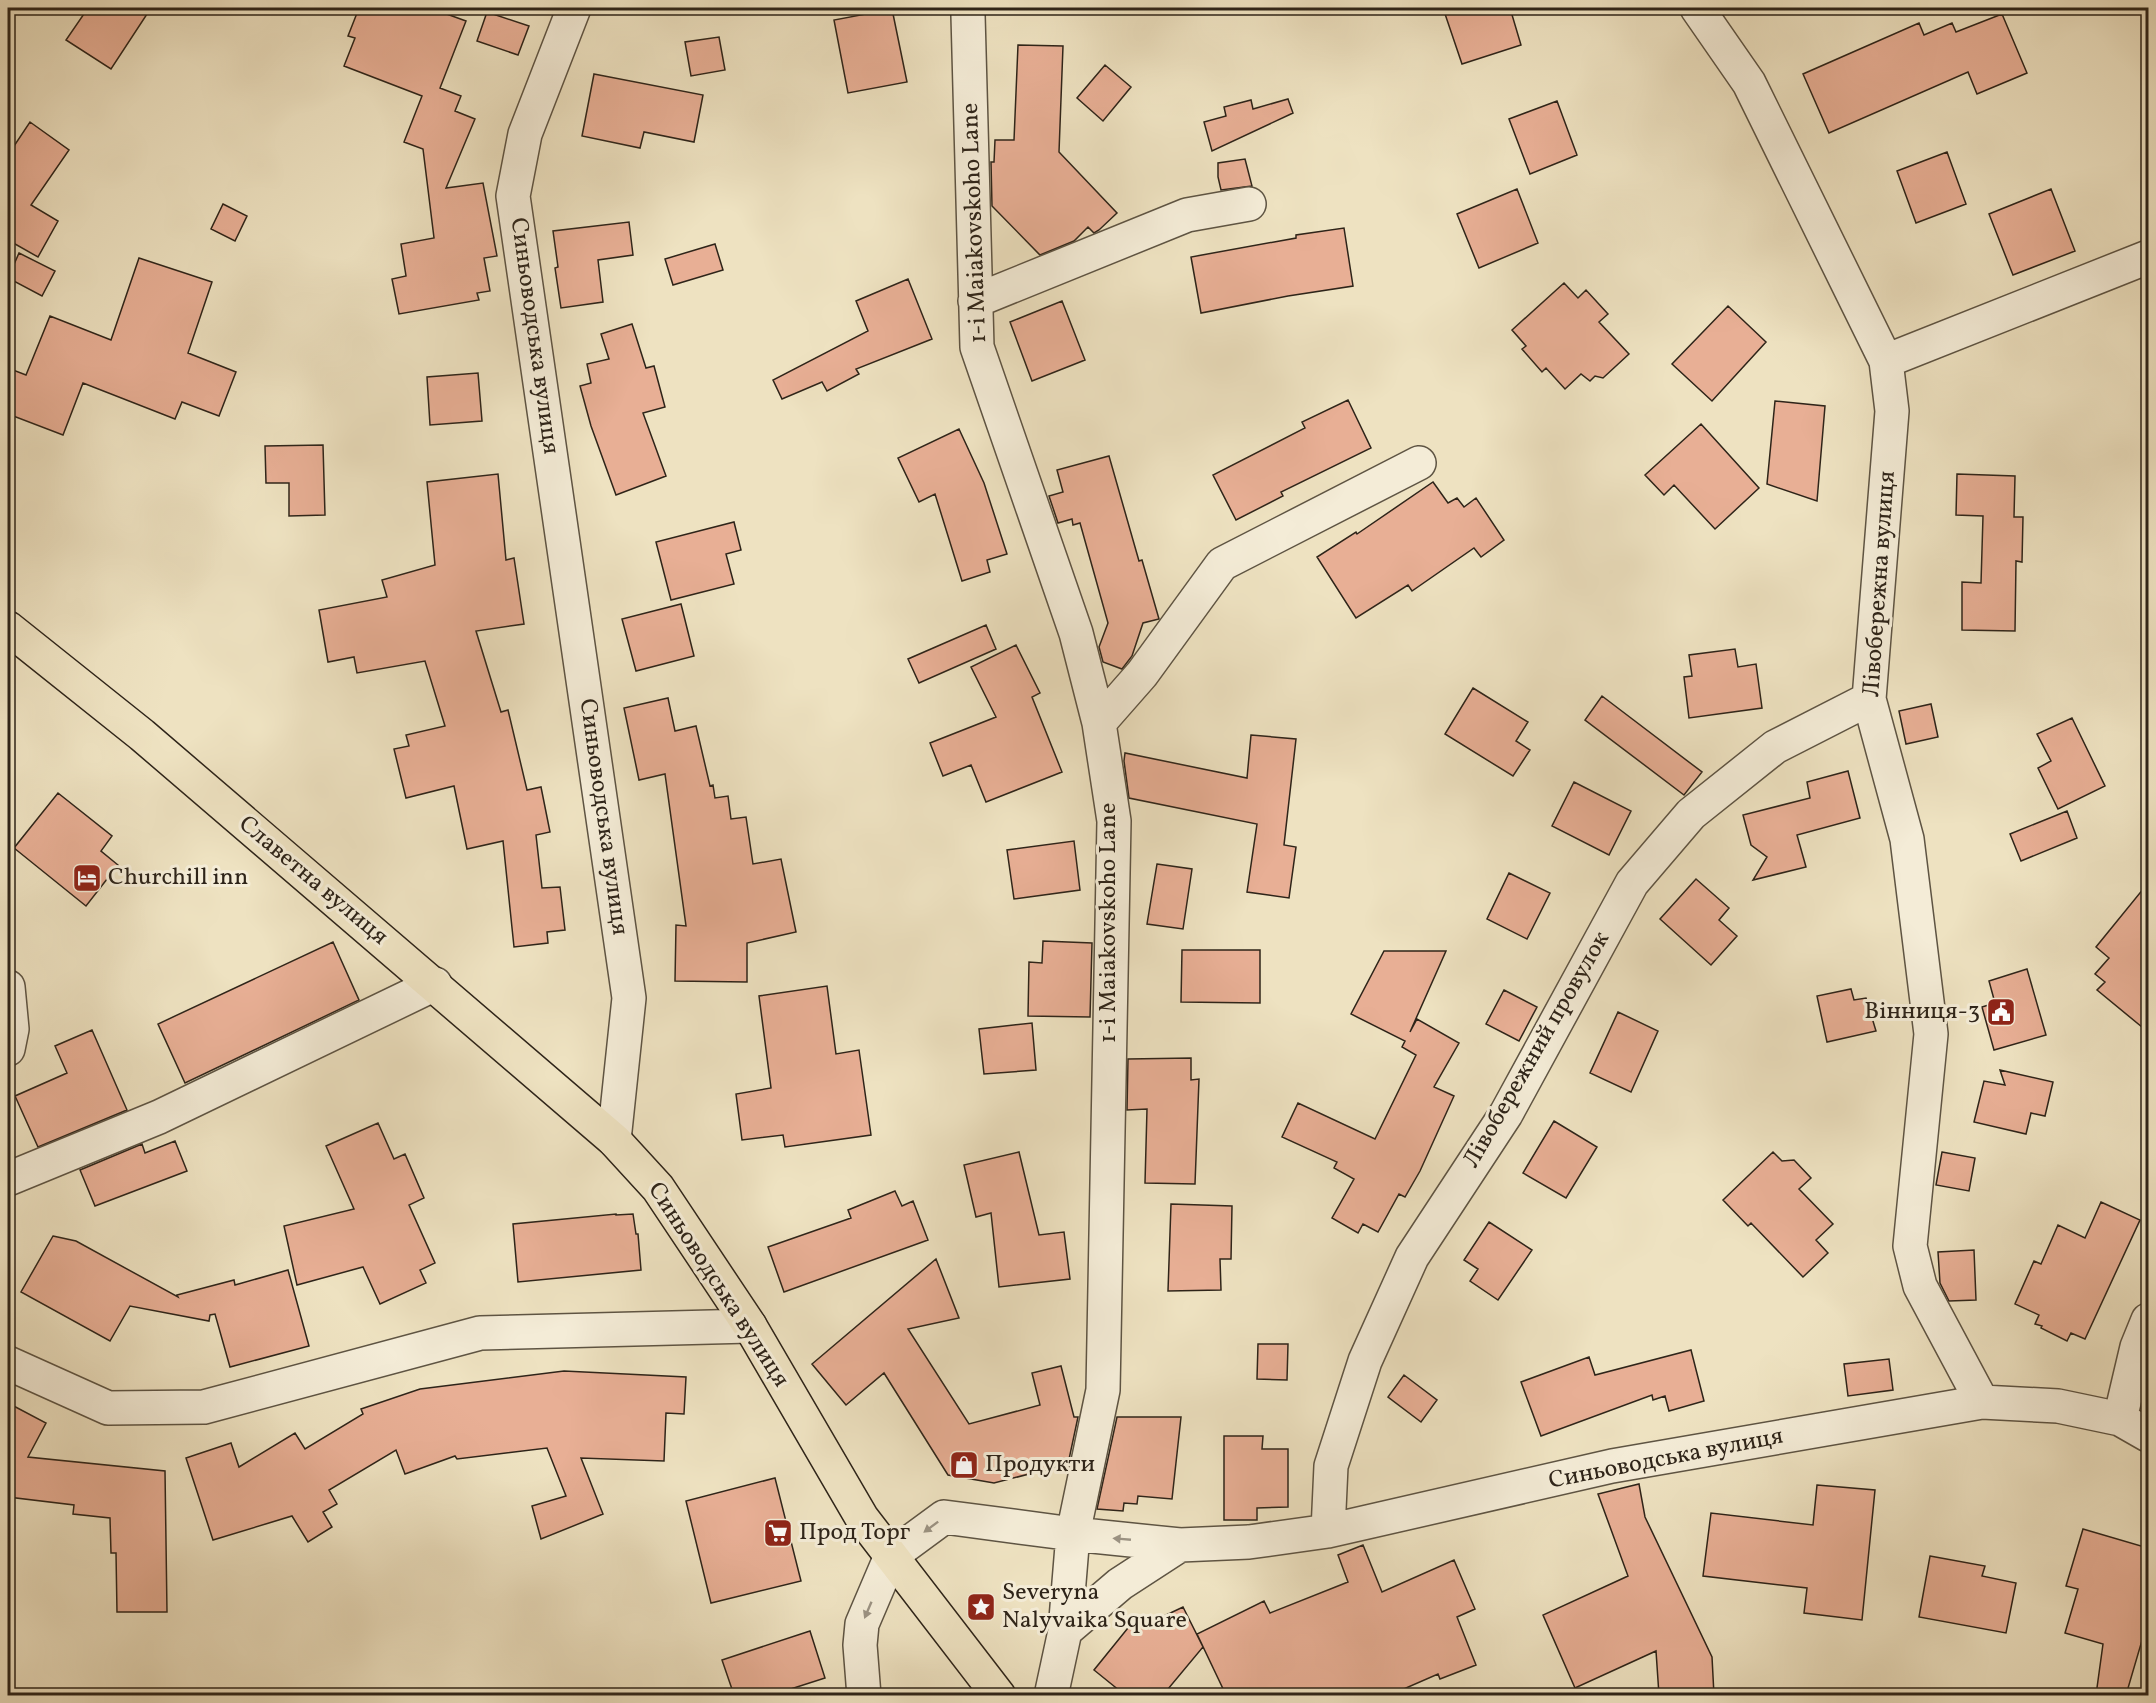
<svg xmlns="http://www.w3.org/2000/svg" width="2156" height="1703" font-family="Vollkorn,serif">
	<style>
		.building { fill: #e8af95; stroke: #2e2419; stroke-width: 1.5 }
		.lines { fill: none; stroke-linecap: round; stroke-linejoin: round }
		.minor-casing { stroke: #5e5443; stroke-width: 36 }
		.major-casing { stroke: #2e2419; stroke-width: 36 }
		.minor { stroke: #f4ecd7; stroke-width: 33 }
		.major { stroke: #eee2c1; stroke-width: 33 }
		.oneway { fill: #9b9282 }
		.labels { text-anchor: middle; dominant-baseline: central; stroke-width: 6; stroke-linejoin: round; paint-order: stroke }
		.street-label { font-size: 24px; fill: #2e2419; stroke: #f4ecd7 }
		.poi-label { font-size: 24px; fill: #2e2419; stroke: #f4ecd7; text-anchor: start }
	</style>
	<rect width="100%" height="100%" fill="#eee2c1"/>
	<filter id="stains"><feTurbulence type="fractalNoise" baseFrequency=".00333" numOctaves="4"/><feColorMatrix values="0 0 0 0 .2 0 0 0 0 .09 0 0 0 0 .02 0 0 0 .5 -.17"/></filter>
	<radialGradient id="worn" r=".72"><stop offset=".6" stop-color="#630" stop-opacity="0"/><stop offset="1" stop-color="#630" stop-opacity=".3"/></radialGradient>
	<path class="building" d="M88,8H151L111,69L66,40Z
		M359,8H430L466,21L440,88L461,96L455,111L475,119L446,188L483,183L497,256L484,258L490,291L477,293L479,300L399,314L392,279L406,276L401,244L434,238L423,149L404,142L422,96L344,66L355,38L348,36Z
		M1443,8H1510L1521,45L1462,64Z
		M892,9L907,82L848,93L834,20Z
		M487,12L529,26L518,55L477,41Z
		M2002,14L2027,73L1977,94L1968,72L1829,133L1803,74L1919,23L1924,35L1952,23L1956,32Z
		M719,37L725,70L691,76L685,42Z
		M1018,45L1063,46L1059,152L1117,213L1099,230L1094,233L1088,227L1074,241L1040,255L992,206L991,162H994L995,140H1014Z
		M1105,65L1131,87L1103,121L1077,98Z
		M594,74L703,95L694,142L644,132L640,148L582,136Z
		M1288,99L1293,113L1212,151L1204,122L1226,116L1224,107L1251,100L1253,109Z
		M1557,101L1577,155L1530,174L1509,119Z
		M30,122L69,150L31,205L58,221L38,257L8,240V155Z
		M1947,152L1966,204L1916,223L1897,171Z
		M1245,159L1252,186L1221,190L1218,177V163Z
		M1517,189L1538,243L1479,268L1457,214Z
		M2051,189L2075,251L2013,275L1989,214Z
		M223,204L247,216L235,241L211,229Z
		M629,222L633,255L598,260L603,302L561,308L555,268L558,267L553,231Z
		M1344,228L1353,286L1288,296L1201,313L1191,257L1296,238V235Z
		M715,244L723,270L673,285L665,259Z
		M19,253L55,271L42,296L8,278Z
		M139,258L212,282L188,353L236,372L219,416L182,402L175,419L83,383L63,435L8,414V368L26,375L50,316L111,340Z
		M908,279L932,339L856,369L859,374L827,391L822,382L782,399L773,380L868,331L856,301Z
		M1564,283L1578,298L1586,290L1608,314L1599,322L1629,354L1603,378L1595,376L1590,381L1581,374L1565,389L1546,368L1542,372L1522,349L1526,346L1512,330Z
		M1062,301L1085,360L1032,381L1010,322Z
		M1728,306L1766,342L1712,401L1672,364Z
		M632,324L646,368L654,366L665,407L643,413L666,476L616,495L591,426L580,386L591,383L587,364L609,359L601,334Z
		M478,373L482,421L430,425L427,377Z
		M1348,400L1371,448L1281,492L1283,496L1236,520L1213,475L1305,428L1302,422Z
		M1775,401L1825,406L1817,501L1767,484Z
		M1701,424L1759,488L1715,529L1674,485L1664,495L1645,475Z
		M959,429L984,483L1007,554L987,560L990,572L962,581L935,494L919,502L898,458Z
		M323,445L325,515L289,516V483H266L265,446Z
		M1109,456L1139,561L1142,560L1159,619L1143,623L1132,656L1122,669L1103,662L1099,647L1108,623L1080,523L1073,525L1072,519L1058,523L1049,496L1063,492L1057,470Z
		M498,474L506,560L514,558L524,624L476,631L501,712L508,710L527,790L541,787L550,832L536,835L542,888L560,887L565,930L547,932L548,943L514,947L503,841L467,849L454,786L406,798L394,749L409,746L406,735L445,726L425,661L357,673L354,657L328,662L319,610L387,597L382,580L435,565L427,482Z
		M1957,474L2015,476L2014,517H2023L2022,562L2016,561L2015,631L1962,630V582L1981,583L1983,516L1956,515Z
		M1433,482L1448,503L1457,498L1464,507L1476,498L1504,540L1481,557L1474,548L1412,591L1408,585L1356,618L1317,557L1356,532L1357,534Z
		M734,522L741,550L726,554L734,584L671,600L656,542Z
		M681,604L694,656L636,671L622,619Z
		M986,625L996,649L919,683L908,659Z
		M1016,645L1040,693L1032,697L1062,772L986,802L971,765L943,776L930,743L996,717L971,667Z
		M1735,649L1738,667L1756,664L1762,708L1689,718L1684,677L1692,676L1689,655Z
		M1473,688L1528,722L1516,741L1530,750L1513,776L1445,734Z
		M1602,696L1702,772L1684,795L1585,720Z
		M668,698L675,731L696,726L710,786L713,785L715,798L728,796L731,819L746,817L753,864L781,859L796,932L747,943V982L675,981L676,925L686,926L665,774L639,780L624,708Z
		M1931,704L1938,737L1906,744L1899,711Z
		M2072,718L2105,786L2058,809L2038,768L2051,761L2037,734Z
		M1251,735L1296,739L1284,845L1296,847L1289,898L1247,892L1257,824L1129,798L1124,761L1125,753L1247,778Z
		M1848,771L1860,818L1797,835L1806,867L1753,880L1767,857L1751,845L1743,815L1810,798L1807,782Z
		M1574,782L1631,811L1609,855L1552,826Z
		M58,793L112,836L101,851L118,865L86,906L14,848Z
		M2067,811L2077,838L2021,861L2010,834Z
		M1074,841L1080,890L1014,899L1007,850Z
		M1157,864L1192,869L1183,929L1147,924Z
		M1509,873L1550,893L1527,939L1487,919Z
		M1696,879L1729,908L1719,920L1737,936L1711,965L1660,919Z
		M2148,883V1032L2097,990L2105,982L2095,974L2109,958L2096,947Z
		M1043,941L1092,943L1090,1017L1028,1016L1029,962L1042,963Z
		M333,942L359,1000L185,1083L158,1024Z
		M1182,950H1260V1003L1181,1002Z
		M1384,951H1446L1410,1032L1417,1019L1459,1043L1434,1087L1454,1096L1420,1171L1405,1197L1399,1194L1378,1232L1363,1224L1358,1233L1332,1218L1354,1179L1334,1168L1337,1162L1282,1137L1298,1103L1375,1139L1416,1055L1402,1047L1405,1041L1351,1014Z
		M2027,969L2046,1035L1994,1050L1982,1007L1995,1003L1989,981Z
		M827,986L836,1054L859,1050L871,1135L785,1147L783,1135L742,1140L736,1094L771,1088L759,996Z
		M1851,989L1854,1000L1866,998L1876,1031L1827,1042L1817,996Z
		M1504,990L1537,1007L1519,1041L1486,1024Z
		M1618,1012L1658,1031L1631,1092L1590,1073Z
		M1032,1023L1036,1070L984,1074L979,1029Z
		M92,1030L127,1110L38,1147L15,1096L67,1073L55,1046Z
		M1191,1058V1080L1199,1079L1195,1184L1145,1183L1147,1109L1127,1110L1128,1059Z
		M2000,1070L2053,1082L2045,1116L2031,1113L2026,1134L1974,1122L1984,1081L2005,1085Z
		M1554,1121L1597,1147L1566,1198L1523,1173Z
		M378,1123L394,1159L405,1154L424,1198L409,1205L435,1263L420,1270L426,1283L380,1304L363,1267L297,1285L284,1226L354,1209L326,1146Z
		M175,1141L187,1171L95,1206L80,1170L142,1144L145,1153Z
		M1019,1152L1039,1235L1064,1232L1070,1279L999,1287L991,1213L976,1217L964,1165Z
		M1773,1152L1782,1161L1794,1160L1811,1178L1799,1189L1833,1224L1816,1240L1828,1253L1803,1277L1751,1223L1748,1226L1723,1200Z
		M1942,1152L1975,1158L1969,1191L1936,1185Z
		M895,1191L902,1206L913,1201L928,1240L784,1292L768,1247L851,1218L848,1210Z
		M2101,1202L2140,1220L2085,1339L2071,1333L2067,1341L2041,1328L2042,1326L2035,1324L2039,1315L2015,1304L2034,1261L2041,1264L2058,1225L2085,1238Z
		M1171,1204L1232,1206L1231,1259H1220L1221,1290L1168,1291Z
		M616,1214V1215L633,1214L636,1234H638L641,1270L518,1282L513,1224Z
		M1489,1222L1532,1250L1498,1300L1470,1281L1478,1269L1464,1260Z
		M53,1236L76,1241L178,1297L177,1295L234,1280L235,1285L288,1270L309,1346L230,1367L215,1314L210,1315L209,1321L130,1306L110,1341L21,1292Z
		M1974,1250L1976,1300L1949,1301L1940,1283L1938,1252Z
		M936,1259L959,1318L908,1329L969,1424L1040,1405L1032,1373L1061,1366L1074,1417H1078L1068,1464L994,1483L948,1475L884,1373L846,1405L812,1364Z
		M1258,1344H1288L1287,1380L1257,1379Z
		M1691,1350L1704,1401L1669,1411L1665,1396L1653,1400L1652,1395L1541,1436L1521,1382L1589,1357L1595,1375Z
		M1889,1359L1893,1390L1848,1396L1844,1364Z
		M564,1371L686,1377L684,1414L666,1413L664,1461L581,1458L603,1514L541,1539L532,1506L566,1496L547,1448L457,1459L455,1456L405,1474L396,1450L329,1490L337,1504L323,1512L332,1527L308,1542L292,1516L213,1540L186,1458L231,1443L239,1467L295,1433L305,1449L363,1414L361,1409L420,1389Z
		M1404,1375L1437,1400L1421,1422L1388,1397Z
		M8,1403L46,1423L28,1457L165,1471L167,1612H117L116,1553H111L110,1518L73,1514L74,1505L8,1497Z
		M1117,1417H1181L1172,1499L1138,1496L1137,1504L1124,1503L1123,1511L1097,1509Z
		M1224,1436H1263L1262,1449H1288V1507L1257,1508V1520H1224Z
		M775,1478L801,1581L711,1603L686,1501Z
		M1639,1484L1645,1517L1712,1657L1714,1695H1659L1656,1651L1575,1688L1543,1615L1628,1576L1598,1494Z
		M1817,1485L1875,1490L1862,1620L1804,1613L1807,1588L1703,1576L1711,1513L1813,1525Z
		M2083,1529L2148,1548V1620L2126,1695H2096L2103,1644L2065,1633L2078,1589L2066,1586Z
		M1363,1545L1382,1592L1454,1560L1475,1609L1457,1617L1476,1665L1440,1679L1438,1674L1390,1695H1226L1197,1634L1264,1601L1270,1613L1348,1582L1338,1555Z
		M1930,1556L1985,1566L1982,1576L2016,1583L2006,1633L1919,1617Z
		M1183,1607L1203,1647L1163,1695H1125L1094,1670L1136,1618L1145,1625Z
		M810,1631L825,1678L772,1695H734L722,1660Z"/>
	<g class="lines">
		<g class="minor-casing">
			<path id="minor" d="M574,8L525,134L513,196L629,998L614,1140
				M1697,8L1749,83L1886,361L1892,411L1869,699L1907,839L1931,1034L1910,1246L1920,1286L1982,1402
				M968,15L977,347L1076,633L1099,723L1114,821L1103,1390L1073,1534L1065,1631L1051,1696
				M975,301L1187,215L1249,204
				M1886,361L2148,257
				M1099,723L1142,674L1222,564L1419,463
				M8,987L12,1029L8,1049
				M8,1179L159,1117L435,984
				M8,1363L108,1408L204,1407L480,1333L750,1326
				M2120,1419L2137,1347L2148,1320
				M1328,1531L1331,1466L1365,1361L1412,1257L1506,1114L1632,883L1691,814L1775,747L1869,699
				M1065,1631L1120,1584L1180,1545
				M864,1696L860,1645L862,1624L891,1556L944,1517L1073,1534L1180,1545L1249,1542L1328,1531L1612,1466L1982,1402L2058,1406L2120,1419L2148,1435"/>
		</g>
		<g class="major-casing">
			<path id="major" d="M8,628L142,735L614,1140L658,1188L750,1326L862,1518L999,1696"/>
		</g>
		<use href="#minor" class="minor"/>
		<use href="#major" class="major"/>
	</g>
	<defs><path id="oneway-solid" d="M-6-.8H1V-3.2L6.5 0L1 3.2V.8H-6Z" transform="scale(1.5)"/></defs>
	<g class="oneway">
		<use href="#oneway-solid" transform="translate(931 1527) rotate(143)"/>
		<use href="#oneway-solid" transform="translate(1122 1539) rotate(-175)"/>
		<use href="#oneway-solid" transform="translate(868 1610) rotate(113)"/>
	</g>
	<defs>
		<g id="hotel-square" transform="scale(1.5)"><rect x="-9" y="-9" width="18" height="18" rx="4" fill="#8f2418" stroke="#f4ecd7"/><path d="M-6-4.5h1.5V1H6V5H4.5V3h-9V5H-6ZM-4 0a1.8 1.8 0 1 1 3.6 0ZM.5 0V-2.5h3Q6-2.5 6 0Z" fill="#fff"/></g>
		<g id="civic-square" transform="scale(1.5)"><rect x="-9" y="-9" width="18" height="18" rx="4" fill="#8f2418" stroke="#f4ecd7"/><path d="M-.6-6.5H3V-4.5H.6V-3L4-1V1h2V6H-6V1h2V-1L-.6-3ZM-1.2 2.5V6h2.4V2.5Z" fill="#fff"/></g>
		<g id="shop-square" transform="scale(1.5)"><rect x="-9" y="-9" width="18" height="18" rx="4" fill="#8f2418" stroke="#f4ecd7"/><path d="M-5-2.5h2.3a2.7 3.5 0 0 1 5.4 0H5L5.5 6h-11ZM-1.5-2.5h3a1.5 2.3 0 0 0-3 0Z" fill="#fff"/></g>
		<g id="supermarket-square" transform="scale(1.5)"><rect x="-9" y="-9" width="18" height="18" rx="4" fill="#8f2418" stroke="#f4ecd7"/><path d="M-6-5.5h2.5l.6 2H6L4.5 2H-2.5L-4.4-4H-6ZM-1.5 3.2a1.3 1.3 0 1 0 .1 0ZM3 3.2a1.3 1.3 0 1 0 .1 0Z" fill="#fff"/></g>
		<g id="sight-square" transform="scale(1.5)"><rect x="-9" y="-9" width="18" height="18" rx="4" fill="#8f2418" stroke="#f4ecd7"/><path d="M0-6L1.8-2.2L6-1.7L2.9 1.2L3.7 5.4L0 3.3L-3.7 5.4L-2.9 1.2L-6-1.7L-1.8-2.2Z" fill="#fff"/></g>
	</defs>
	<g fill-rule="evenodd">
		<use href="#hotel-square" x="87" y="878"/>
		<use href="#civic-square" x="2001" y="1012"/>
		<use href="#shop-square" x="964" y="1465"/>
		<use href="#supermarket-square" x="778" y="1533"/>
		<use href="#sight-square" x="981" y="1607"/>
	</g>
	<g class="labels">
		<g class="street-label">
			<text transform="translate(975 223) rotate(-92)">1-i Maiakovskoho Lane</text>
			<text transform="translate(534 336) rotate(82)">Синьоводська вулиця</text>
			<text transform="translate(1880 584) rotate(-86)">Лівобережна вулиця</text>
			<text transform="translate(603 817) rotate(82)">Синьоводська вулиця</text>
			<text transform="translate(313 881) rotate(40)">Славетна вулиця</text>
			<text transform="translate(1109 923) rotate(-90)">1-i Maiakovskoho Lane</text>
			<text transform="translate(1537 1050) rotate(-60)">Лівобережний провулок</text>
			<text transform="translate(718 1285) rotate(57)">Синьоводська вулиця</text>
			<text transform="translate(1666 1459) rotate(-11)">Синьоводська вулиця</text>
		</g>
		<g class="poi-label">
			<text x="108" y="878">Churchill inn</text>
			<text x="1980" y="1012" text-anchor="end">Вінниця-3</text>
			<text x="985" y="1465">Продукти</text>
			<text x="799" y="1533">Прод Торг</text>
			<text x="1002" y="1593">Severyna<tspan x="1002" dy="28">Nalyvaika Square</tspan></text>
		</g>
	</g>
	<rect width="2156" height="1703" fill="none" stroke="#eee2c1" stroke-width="30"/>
	<rect x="9" y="9" width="2138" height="1685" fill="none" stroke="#2e2419" stroke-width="3"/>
	<rect x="15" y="15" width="2126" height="1673" fill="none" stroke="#2e2419" stroke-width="1.5"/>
	<rect width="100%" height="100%" filter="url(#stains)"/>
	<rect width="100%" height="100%" fill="url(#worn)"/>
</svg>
